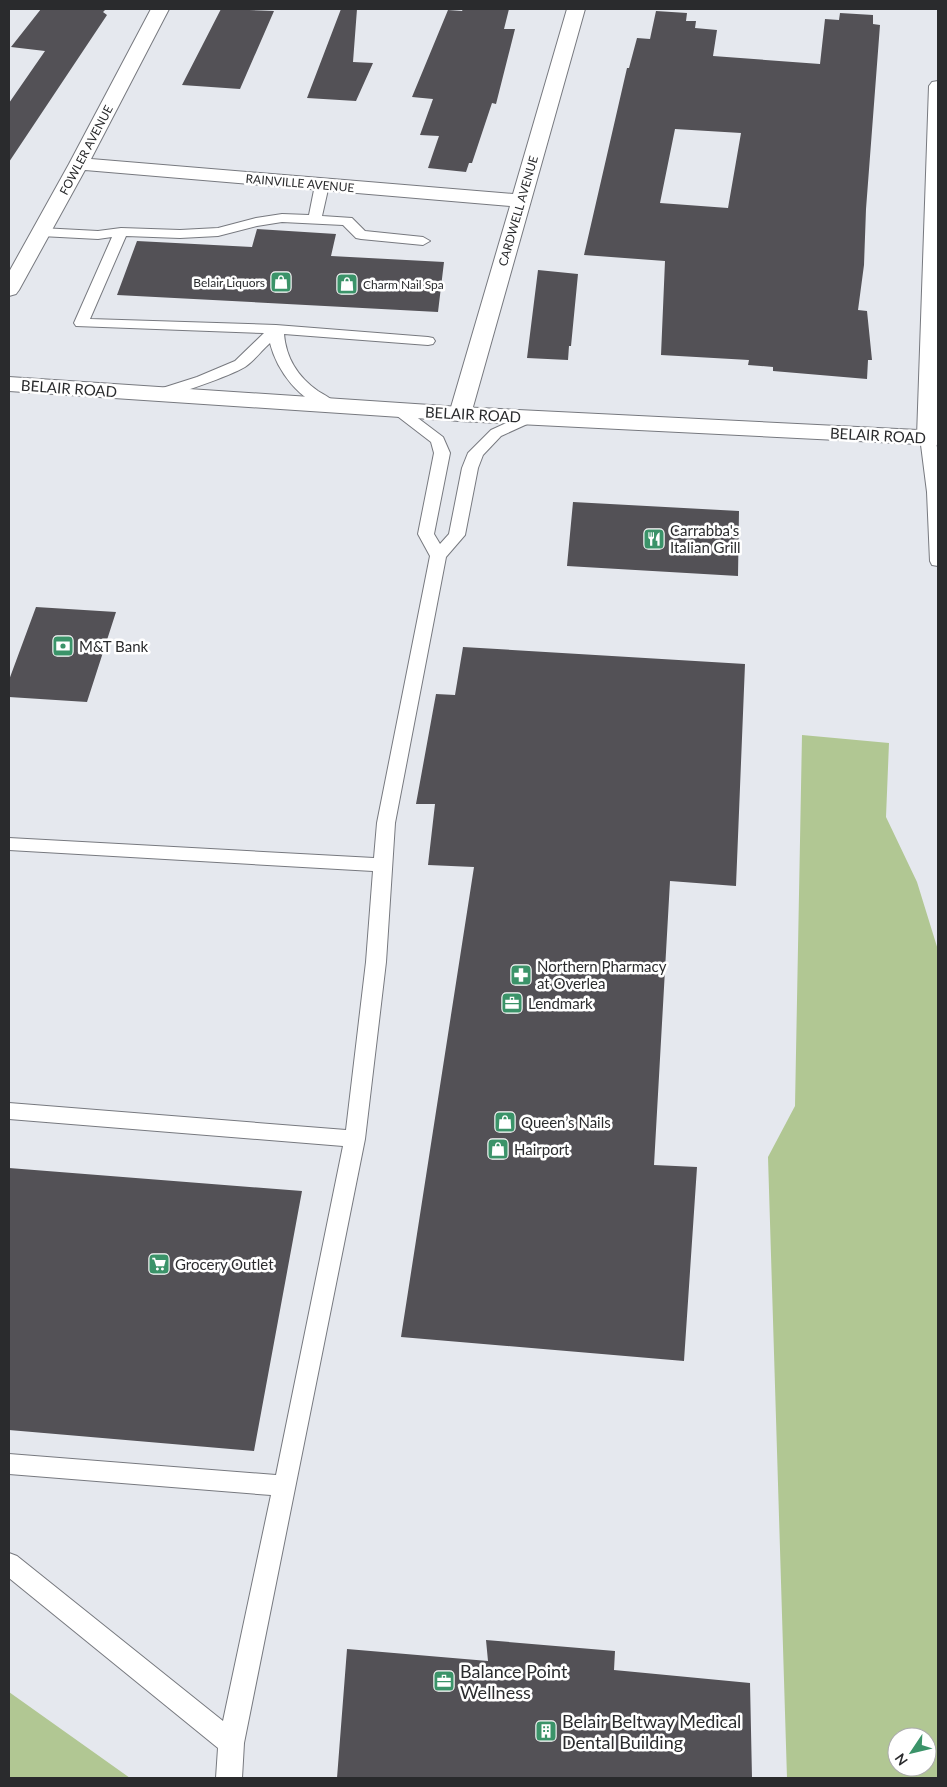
<svg xmlns="http://www.w3.org/2000/svg" width="947" height="1787" font-family="Lato,sans-serif">
	<style>
		.green { fill: #b1c793; fill-rule: evenodd }
		.building { fill: #535156; fill-rule: evenodd }
		.lines { fill: none; stroke-linecap: round; stroke-linejoin: round }
		.service-casing { stroke: #77797f; stroke-width: 2 }
		.minor-casing { stroke: #77797f; stroke-width: 2 }
		.primary-casing { stroke: #77797f; stroke-width: 2 }
		.service { fill: #fff; fill-rule: evenodd }
		.minor { fill: #fff; fill-rule: evenodd }
		.primary { fill: #fff; fill-rule: evenodd }
		.labels { text-anchor: middle; dominant-baseline: central; stroke-width: 5; stroke-linejoin: round; paint-order: stroke }
		.far-street-label { font-size: 12px; fill: #2a2b2d; stroke: #fff }
		.far-poi-label { font-size: 12px; fill: #2a2b2d; stroke: #fff; text-anchor: end }
		.street-label { font-size: 15px; fill: #2a2b2d; stroke: #fff }
		.poi-label { font-size: 15px; fill: #2a2b2d; stroke: #fff; text-anchor: start }
		.near-poi-label { font-size: 18px; fill: #2a2b2d; stroke: #fff; text-anchor: start }
	</style>
	<rect width="100%" height="100%" fill="#e5e8ee"/>
	<path class="green" d="M802,735L889,743L886,817L917,882L938,950V1778H787L768,1157L795,1106ZM897,1737H927V1767H897Z
		M9,1692L130,1778H9Z"/>
	<path class="building" d="M41,9H106L103,12L107,15L9,162V103L45,51L11,47Z
		M221,9L274,11L240,89L182,85Z
		M341,9H357L353,62L373,63L356,101L307,98Z
		M463,9H509L504,29H515L496,104L492,103L472,163H469L466,172L428,168L439,136L420,135L433,99L412,97L448,10L462,11Z
		M656,11L687,13L686,21H696L695,28L717,30L713,56L820,64L825,19L839,20L840,13L873,15V24L880,25L866,209L864,265L858,310L867,311L872,360H868L867,379L773,371V367L748,365L749,360L661,355L665,261L584,255L627,68H629L637,38L650,39ZM675,129L741,133L728,208L660,203Z
		M257,229L336,234L331,256L444,262L438,312L117,295L137,241L252,247Z
		M538,270L578,274L571,346H569L568,360L527,358Z
		M573,502L739,511L738,576L567,566Z
		M36,607L116,612L87,702L9,697V680Z
		M463,647L745,664L736,886L670,881L654,1165L697,1167L684,1361L401,1337L474,867L428,865L435,804H416L436,694L455,695Z
		M9,1168L302,1191L254,1451L9,1430Z
		M486,1640L615,1651L614,1670L750,1683L752,1778H337L347,1649L488,1661Z"/>
	<g class="lines">
		<g class="service-casing">
			<path id="service" d="M322,181L329,185L322,216L352,218L365,231L423,237L430,241L423,245L361,239L356,238L343,225L282,222L257,226L218,236L180,238L126,236L90,319L276,325L428,337L433,338L435,341L433,344L428,345L284,334C286,358 298,377 318,391C324,395 333,399 337,405L335,408L330,409C300,402 277,371 270,343C262,350 254,361 245,367C232,375 165,400 153,397L151,394L153,391L197,377L235,361L264,333L76,326L74,323L112,237L98,239L41,236L34,232L41,228L98,231L121,228L180,230L218,228L256,218L282,214L309,215L315,185Z
				M397,405L402,406L443,437L450,453L434,534L440,544L449,534L462,468L468,453L491,430L526,414H536L539,417L536,420L501,436L483,455L478,468L465,535L446,557L395,823L386,962L365,1139L244,1743L242,1778H216L218,1748L9,1578V1553L17,1556L223,1721L271,1495L9,1474V1454L276,1475L343,1146L9,1119V1103L346,1130L366,962L373,871L9,850V838L374,858L377,823L430,556L418,534L434,453L431,442L392,412L390,409L392,406Z
				M928,432L933,434C943,447 939,545 938,566L932,565L930,561L927,492L920,437L923,434Z"/>
		</g>
		<g class="minor-casing">
			<path id="minor" d="M151,9H169L91,159L513,194L567,9H585L471,414L468,419L460,421L452,419L449,414L510,206L85,170L19,290L16,294L9,296V272L69,164Z
				M938,81V438L936,442L928,444L920,442L917,437L929,86L932,82Z"/>
		</g>
		<g class="primary-casing">
			<path id="primary" d="M9,377L460,407L938,431V445L460,421L9,391Z"/>
		</g>
		<use href="#service" class="service"/>
		<use href="#minor" class="minor"/>
		<use href="#primary" class="primary"/>
	</g>
	<defs>
		<g id="shop-square" transform="scale(1.125)"><rect x="-9" y="-9" width="18" height="18" rx="4" fill="#3b9369" stroke="#fff"/><path d="M-5-2.5h2.3a2.7 3.5 0 0 1 5.4 0H5L5.5 6h-11ZM-1.5-2.5h3a1.5 2.3 0 0 0-3 0Z" fill="#fff"/></g>
		<g id="restaurant-square" transform="scale(1.125)"><rect x="-9" y="-9" width="18" height="18" rx="4" fill="#3b9369" stroke="#fff"/><path d="M-5-6h1v4h1v-4h1v4h1v-4h1v5L-1.5 .5V6h-2V.5L-5-1ZM5-6V6H3V1.5H1.5Q1.5-4 5-6Z" fill="#fff"/></g>
		<g id="bank-square" transform="scale(1.125)"><rect x="-9" y="-9" width="18" height="18" rx="4" fill="#3b9369" stroke="#fff"/><path d="M-6-4H6V4H-6ZM0-2.3a2.3 2.3 0 1 0 0 4.6a2.3 2.3 0 1 0 0-4.6Z" fill="#fff"/></g>
		<g id="pharmacy-square" transform="scale(1.125)"><rect x="-9" y="-9" width="18" height="18" rx="4" fill="#3b9369" stroke="#fff"/><path d="M-2-6h4v4h4v4h-4v4h-4v-4h-4v-4h4Z" fill="#fff"/></g>
		<g id="office-square" transform="scale(1.125)"><rect x="-9" y="-9" width="18" height="18" rx="4" fill="#3b9369" stroke="#fff"/><path d="M-6-3h4V-5.5h4V-3h4V5H-6ZM-1-4.5V-3h2v-1.5ZM-6 0V1H6V0Z" fill="#fff"/></g>
		<g id="supermarket-square" transform="scale(1.125)"><rect x="-9" y="-9" width="18" height="18" rx="4" fill="#3b9369" stroke="#fff"/><path d="M-6-5.5h2.5l.6 2H6L4.5 2H-2.5L-4.4-4H-6ZM-1.5 3.2a1.3 1.3 0 1 0 .1 0ZM3 3.2a1.3 1.3 0 1 0 .1 0Z" fill="#fff"/></g>
		<g id="building-square" transform="scale(1.125)"><rect x="-9" y="-9" width="18" height="18" rx="4" fill="#3b9369" stroke="#fff"/><path d="M-4-6H4V6H1V3H-1V6H-4ZM-2.5-4.3h1.7v1.8h-1.7ZM.8-4.3h1.7v1.8H.8ZM-2.5-1h1.7V.8h-1.7ZM.8-1h1.7V.8H.8Z" fill="#fff"/></g>
	</defs>
	<g fill-rule="evenodd">
		<use href="#shop-square" x="281" y="282"/>
		<use href="#shop-square" x="347" y="284"/>
		<use href="#restaurant-square" x="654" y="539"/>
		<use href="#bank-square" x="63" y="646"/>
		<use href="#pharmacy-square" x="521" y="975"/>
		<use href="#office-square" x="512" y="1003"/>
		<use href="#shop-square" x="505" y="1122"/>
		<use href="#shop-square" x="498" y="1149"/>
		<use href="#supermarket-square" x="159" y="1264"/>
		<use href="#office-square" x="444" y="1681"/>
		<use href="#building-square" x="546" y="1731"/>
	</g>
	<g class="labels">
		<g class="far-street-label">
			<text transform="translate(86 150) rotate(-62)">FOWLER AVENUE</text>
			<text transform="translate(300 183) rotate(5)">RAINVILLE AVENUE</text>
			<text transform="translate(518 211) rotate(-74)">CARDWELL AVENUE</text>
		</g>
		<g class="far-poi-label">
			<text x="265" y="282">Belair Liquors</text>
			<text x="363" y="284" text-anchor="start">Charm Nail Spa</text>
		</g>
		<g class="street-label">
			<text transform="translate(69 388) rotate(4)">BELAIR ROAD</text>
			<text transform="translate(473 414) rotate(3)">BELAIR ROAD</text>
			<text transform="translate(878 435) rotate(3)">BELAIR ROAD</text>
		</g>
		<g class="poi-label">
			<text x="670" y="530">Carrabba's<tspan x="670" dy="17">Italian Grill</tspan></text>
			<text x="79" y="646">M&amp;T Bank</text>
			<text x="537" y="966">Northern Pharmacy<tspan x="537" dy="17">at Overlea</tspan></text>
			<text x="528" y="1003">Lendmark</text>
			<text x="521" y="1122">Queen’s Nails</text>
			<text x="514" y="1149">Hairport</text>
			<text x="175" y="1264">Grocery Outlet</text>
		</g>
		<g class="near-poi-label">
			<text x="460" y="1671">Balance Point<tspan x="460" dy="21">Wellness</tspan></text>
			<text x="562" y="1721">Belair Beltway Medical<tspan x="562" dy="21">Dental Building</tspan></text>
		</g>
	</g>
	<rect width="947" height="1787" fill="none" stroke="#2a2b2d" stroke-width="20"/>
	<g transform="translate(912 1752) rotate(235)"><circle r="24" fill="#ffffff" stroke="#aaaaab"/>
	<path d="M0-4L9 19L0 12L-9 19Z" fill="#3b9369"/>
	<text y="-8" font-size="14" font-weight="bold" text-anchor="middle" fill="#2a2b2d">N</text>
	</g>
</svg>
